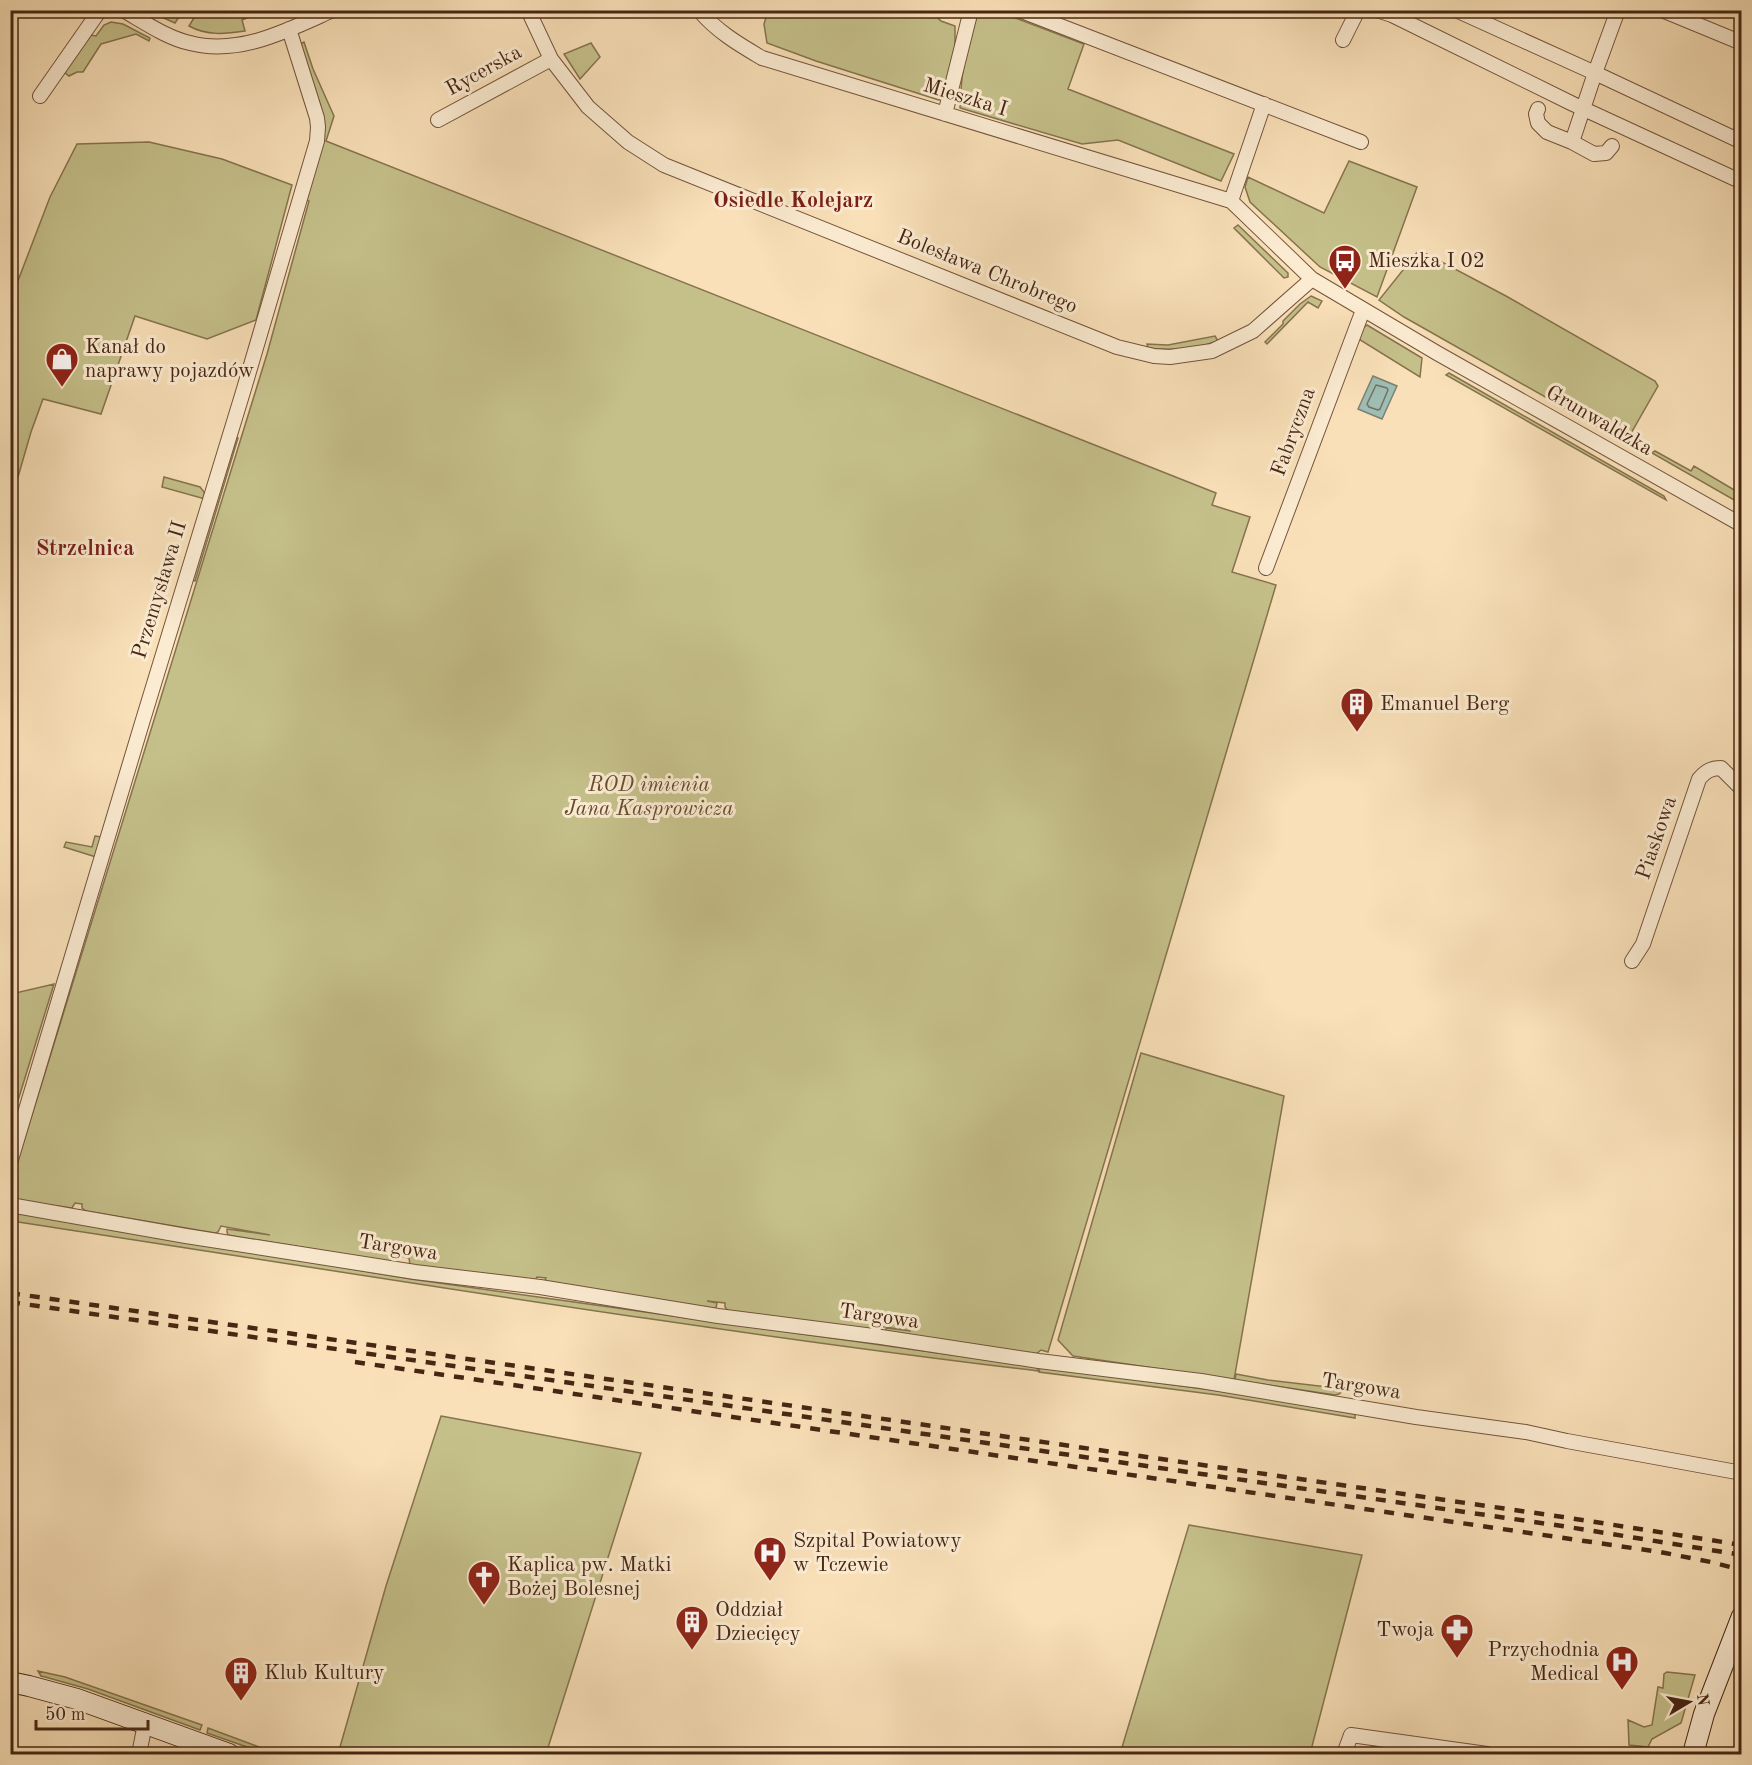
<svg xmlns="http://www.w3.org/2000/svg" width="1752" height="1765" font-family="'Old Standard TT',serif">
	<style>
		.green { fill: #c5c08a; stroke: #86734e; stroke-width: 1.5 }
		.water { fill: #9ebdb3; stroke: #7b8173; stroke-width: 1.5 }
		.lines { fill: none; stroke-linecap: round; stroke-linejoin: round }
		.shore { stroke: #727263; stroke-width: 1.5 }
		.street-casing { stroke: #74543c; stroke-width: 16 }
		.secondary-casing { stroke: #472613; stroke-width: 22 }
		.street { stroke: #fbebd1; stroke-width: 14 }
		.secondary { stroke: #fbebd1; stroke-width: 20 }
		.rail { stroke: #472613; stroke-width: 4.5; stroke-dasharray: 10 10; stroke-linecap: butt }
		.labels { text-anchor: middle; dominant-baseline: central; stroke-width: 6; stroke-linejoin: round; paint-order: stroke }
		.street-label { font-size: 21px; fill: #472613; stroke: #fbebd1 }
		.poi-label { font-size: 21px; fill: #472613; stroke: #fbebd1; text-anchor: start }
		.park-label { font-size: 21px; font-style: italic; fill: #664c31; stroke: #fbebd1 }
		.neighbourhood-label { font-size: 22px; font-weight: bold; fill: #7a1f14; stroke: #fbebd1 }
	</style>
	<rect width="100%" height="100%" fill="#f9e0b8"/>
	<filter id="stains"><feTurbulence type="fractalNoise" baseFrequency=".00333" numOctaves="4"/><feColorMatrix values="0 0 0 0 .2 0 0 0 0 .09 0 0 0 0 .02 0 0 0 .5 -.17"/></filter>
	<radialGradient id="worn" r=".72"><stop offset=".6" stop-color="#630" stop-opacity="0"/><stop offset="1" stop-color="#630" stop-opacity=".3"/></radialGradient>
	<path class="green" d="M148,11H183L175,23Z
		M198,11C215,10 231,17 249,17L242,20L245,31C225,34 207,36 189,26Z
		M768,11H931L941,21L955,26V61L939,100L816,61L767,43L764,24Z
		M980,11H997L1084,44L1068,89L1234,154L1221,181L1118,140L1082,144L960,108C961,75 965,40 980,11Z
		M111,22L123,24L150,38L149,41L136,34L101,44L83,72H77L69,76L64,72L91,35L96,36L104,25Z
		M304,42L313,69L334,116L326,141L1216,493L1212,505L1250,517L1232,572L1276,585L1048,1352L1041,1350L1036,1354L886,1331V1328L911,1331L879,1326L876,1331L728,1311L725,1307V1303L707,1301L717,1303L716,1308L712,1309L543,1285L546,1278L537,1277L534,1283L410,1265L409,1258L401,1256L396,1263L228,1235L227,1232V1229L270,1235L221,1226L218,1232L215,1233L86,1211L82,1208V1204L75,1203L72,1208L11,1200V1183L267,354L309,201L305,200L322,141L300,44Z
		M591,43L600,57L580,79L564,54Z
		M149,142L222,159L292,185L256,320L207,339L135,316L101,414L43,399L31,432L11,501V299L50,197L77,144Z
		M1349,161L1417,187L1377,297L1320,267L1250,202L1245,187L1248,177L1324,213Z
		M1238,225L1288,273V277L1284,278L1234,228Z
		M1419,250L1506,296L1655,381L1658,386L1630,435L1623,441L1404,317L1379,300Z
		M1311,296L1322,301L1318,308L1308,302L1267,344L1265,342L1283,324V321L1300,304Z
		M1367,325L1422,358L1420,377L1357,338L1362,329Z
		M1215,336L1218,341C1195,349 1172,351 1148,348L1147,344L1168,345Z
		M1449,373L1664,496L1666,500L1446,375Z
		M235,437L238,438L195,581L192,580Z
		M1655,451L1691,471L1694,466L1741,494V504L1652,453Z
		M164,477L200,487L204,492L205,499L162,487Z
		M95,836L102,837L96,857L64,847L66,842L92,847Z
		M54,984L11,1123V994Z
		M1141,1053L1284,1096L1234,1380L1073,1356L1058,1340Z
		M10,1211L411,1279L1037,1367L1038,1371C694,1330 353,1273 11,1221Z
		M1040,1367L1242,1394L1355,1414V1418L1218,1395L1039,1372Z
		M1236,1374L1268,1380L1345,1389L1339,1394L1335,1395L1235,1380Z
		M441,1416L641,1453L546,1754H338L386,1586Z
		M1189,1525L1362,1555L1310,1754H1120Z
		M38,1671L65,1677L202,1725L200,1730L88,1689L45,1677L41,1676Z
		M1667,1672L1695,1675L1681,1723L1652,1739L1648,1747L1629,1745L1628,1720L1644,1727L1652,1725L1658,1687L1663,1688L1664,1674Z
		M208,1728L275,1753L267,1754L207,1733Z
		M1375,1746L1403,1748L1402,1754H1355L1359,1751Z"/>
	<path class="water" d="M1373,376L1397,386L1382,419L1358,409Z"/>
	<g class="lines">
		<path class="shore" d="M1376,385L1387,388L1388,390L1380,409L1378,410L1369,407L1367,404Z"/>
		<g class="street-casing">
			<path id="street" d="M123,10C144,22 167,38 190,43C240,56 288,30 333,10
				M528,10L551,59L588,107L628,142L664,165L1117,347L1154,356L1170,357L1212,351L1253,331L1312,279
				M699,10C716,31 740,45 762,58L1231,201L1312,279L1437,353L1742,525
				M1019,10L1361,142
				M1377,10L1392,15L1573,104L1742,182
				M1456,10L1595,73L1572,142
				M1618,10L1595,73L1742,142
				M1662,10L1742,43
				M1343,40L1358,10
				M40,96L100,10
				M1538,109L1536,114L1538,123L1547,132L1572,142L1594,154L1606,153L1612,146
				M945,114L971,10
				M438,120L551,59
				M1231,201L1264,104
				M1266,568L1363,310
				M1632,961L1643,944L1699,779C1706,771 1711,768 1721,768L1742,789
				M10,1163L142,723L243,392L317,141L318,127L317,118L289,29
				M10,1205L186,1236L415,1272L540,1287L718,1316L881,1337L1039,1361L1201,1381L1416,1417L1526,1432L1567,1441L1742,1473
				M139,1754L145,1724
				M1344,1754L1351,1735L1487,1754"/>
		</g>
		<g class="secondary-casing">
			<path id="secondary" d="M10,1682L29,1686L77,1699L229,1754
				M1693,1754L1704,1714L1742,1616"/>
		</g>
		<use href="#street" class="street"/>
		<use href="#secondary" class="secondary"/>
		<path class="rail" d="M10,1293L1563,1517L1742,1545
			M10,1302L1562,1526L1742,1555
			M355,1362L1660,1552L1711,1562L1742,1570"/>
	</g>
	<defs>
		<g id="bus-pin" transform="scale(1.725)"><path d="M0 17L-7.5 6A9.5 9.5 0 1 1 7.5 6Z" fill="#8f2418" stroke="#fbebd1"/><path d="M-5-6H5V4H4V6H2V4H-2V6H-4V4H-5ZM-3.5-4V0h7V-4ZM-3.5 1.2v1.5H-2V1.2ZM2 1.2v1.5H3.5V1.2Z" fill="#fff"/></g>
		<g id="shop-pin" transform="scale(1.725)"><path d="M0 17L-7.5 6A9.5 9.5 0 1 1 7.5 6Z" fill="#8f2418" stroke="#fbebd1"/><path d="M-5-2.5h2.3a2.7 3.5 0 0 1 5.4 0H5L5.5 6h-11ZM-1.5-2.5h3a1.5 2.3 0 0 0-3 0Z" fill="#fff"/></g>
		<g id="building-pin" transform="scale(1.725)"><path d="M0 17L-7.5 6A9.5 9.5 0 1 1 7.5 6Z" fill="#8f2418" stroke="#fbebd1"/><path d="M-4-6H4V6H1V3H-1V6H-4ZM-2.5-4.3h1.7v1.8h-1.7ZM.8-4.3h1.7v1.8H.8ZM-2.5-1h1.7V.8h-1.7ZM.8-1h1.7V.8H.8Z" fill="#fff"/></g>
		<g id="hospital-pin" transform="scale(1.725)"><path d="M0 17L-7.5 6A9.5 9.5 0 1 1 7.5 6Z" fill="#8f2418" stroke="#fbebd1"/><path d="M-5-5h3v3.5h4V-5h3V5h-3V1.5h-4V5h-3Z" fill="#fff"/></g>
		<g id="church-pin" transform="scale(1.725)"><path d="M0 17L-7.5 6A9.5 9.5 0 1 1 7.5 6Z" fill="#8f2418" stroke="#fbebd1"/><path d="M-1.2-6h2.4v3.5h3.3v2.4h-3.3V6h-2.4V-.1h-3.3v-2.4h3.3Z" fill="#fff"/></g>
		<g id="pharmacy-pin" transform="scale(1.725)"><path d="M0 17L-7.5 6A9.5 9.5 0 1 1 7.5 6Z" fill="#8f2418" stroke="#fbebd1"/><path d="M-2-6h4v4h4v4h-4v4h-4v-4h-4v-4h4Z" fill="#fff"/></g>
	</defs>
	<g fill-rule="evenodd">
		<use href="#bus-pin" x="1345" y="261"/>
		<use href="#shop-pin" x="62" y="359"/>
		<use href="#building-pin" x="1357" y="704"/>
		<use href="#hospital-pin" x="770" y="1553"/>
		<use href="#church-pin" x="484" y="1577"/>
		<use href="#building-pin" x="692" y="1622"/>
		<use href="#pharmacy-pin" x="1457" y="1630"/>
		<use href="#hospital-pin" x="1622" y="1662"/>
		<use href="#building-pin" x="241" y="1673"/>
	</g>
	<g class="labels">
		<g class="street-label">
			<text transform="translate(484 71) rotate(-29)">Rycerska</text>
			<text transform="translate(965 98) rotate(17)">Mieszka I</text>
			<text transform="translate(987 272) rotate(22)">Bolesława Chrobrego</text>
			<text transform="translate(1599 421) rotate(30)">Grunwaldzka</text>
			<text transform="translate(1294 432) rotate(-70)">Fabryczna</text>
			<text transform="translate(160 590) rotate(-73)">Przemysława II</text>
			<text transform="translate(1657 838) rotate(-71)">Piaskowa</text>
			<text transform="translate(398 1248) rotate(9)">Targowa</text>
			<text transform="translate(879 1317) rotate(8)">Targowa</text>
			<text transform="translate(1361 1387) rotate(9)">Targowa</text>
		</g>
		<g class="poi-label">
			<text x="1368" y="261">Mieszka I 02</text>
			<text x="85" y="347">Kanał do<tspan x="85" dy="24">naprawy pojazdów</tspan></text>
			<text x="1380" y="704">Emanuel Berg</text>
			<text x="793" y="1541">Szpital Powiatowy<tspan x="793" dy="24">w Tczewie</tspan></text>
			<text x="507" y="1565">Kaplica pw. Matki<tspan x="507" dy="24">Bożej Bolesnej</tspan></text>
			<text x="715" y="1610">Oddział<tspan x="715" dy="24">Dziecięcy</tspan></text>
			<text x="1434" y="1630" text-anchor="end">Twoja</text>
			<text x="1599" y="1650" text-anchor="end">Przychodnia<tspan x="1599" dy="24">Medical</tspan></text>
			<text x="264" y="1673">Klub Kultury</text>
		</g>
		<g class="park-label">
			<text x="649" y="785">ROD imienia<tspan x="649" dy="24">Jana Kasprowicza</tspan></text>
		</g>
		<g class="neighbourhood-label">
			<text x="793" y="201">Osiedle Kolejarz</text>
			<text x="85" y="549">Strzelnica</text>
		</g>
	</g>
	<rect width="1752" height="1765" fill="none" stroke="#f9e0b8" stroke-width="36"/>
	<rect x="12" y="12" width="1728" height="1741" fill="none" stroke="#472613" stroke-width="3"/>
	<rect x="18" y="18" width="1716" height="1729" fill="none" stroke="#472613" stroke-width="1.5"/>
	<g transform="translate(1689 1702) rotate(80)" stroke="#fbebd1" stroke-width="4.5" paint-order="stroke">
	<path d="M0-4.5L10 22L0 15L-10 22Z" fill="#472613"/>
	<text y="-9" font-size="16" font-weight="bold" text-anchor="middle" fill="#472613">N</text>
	</g>
	<path d="M36 1720v9h112v-9" fill="none" stroke="#472613" stroke-width="3"/>
	<text x="45" y="1720" font-size="18" fill="#472613" stroke="#fbebd1" stroke-width="4.5" paint-order="stroke">50 m</text>
	<rect width="100%" height="100%" filter="url(#stains)"/>
	<rect width="100%" height="100%" fill="url(#worn)"/>
</svg>
